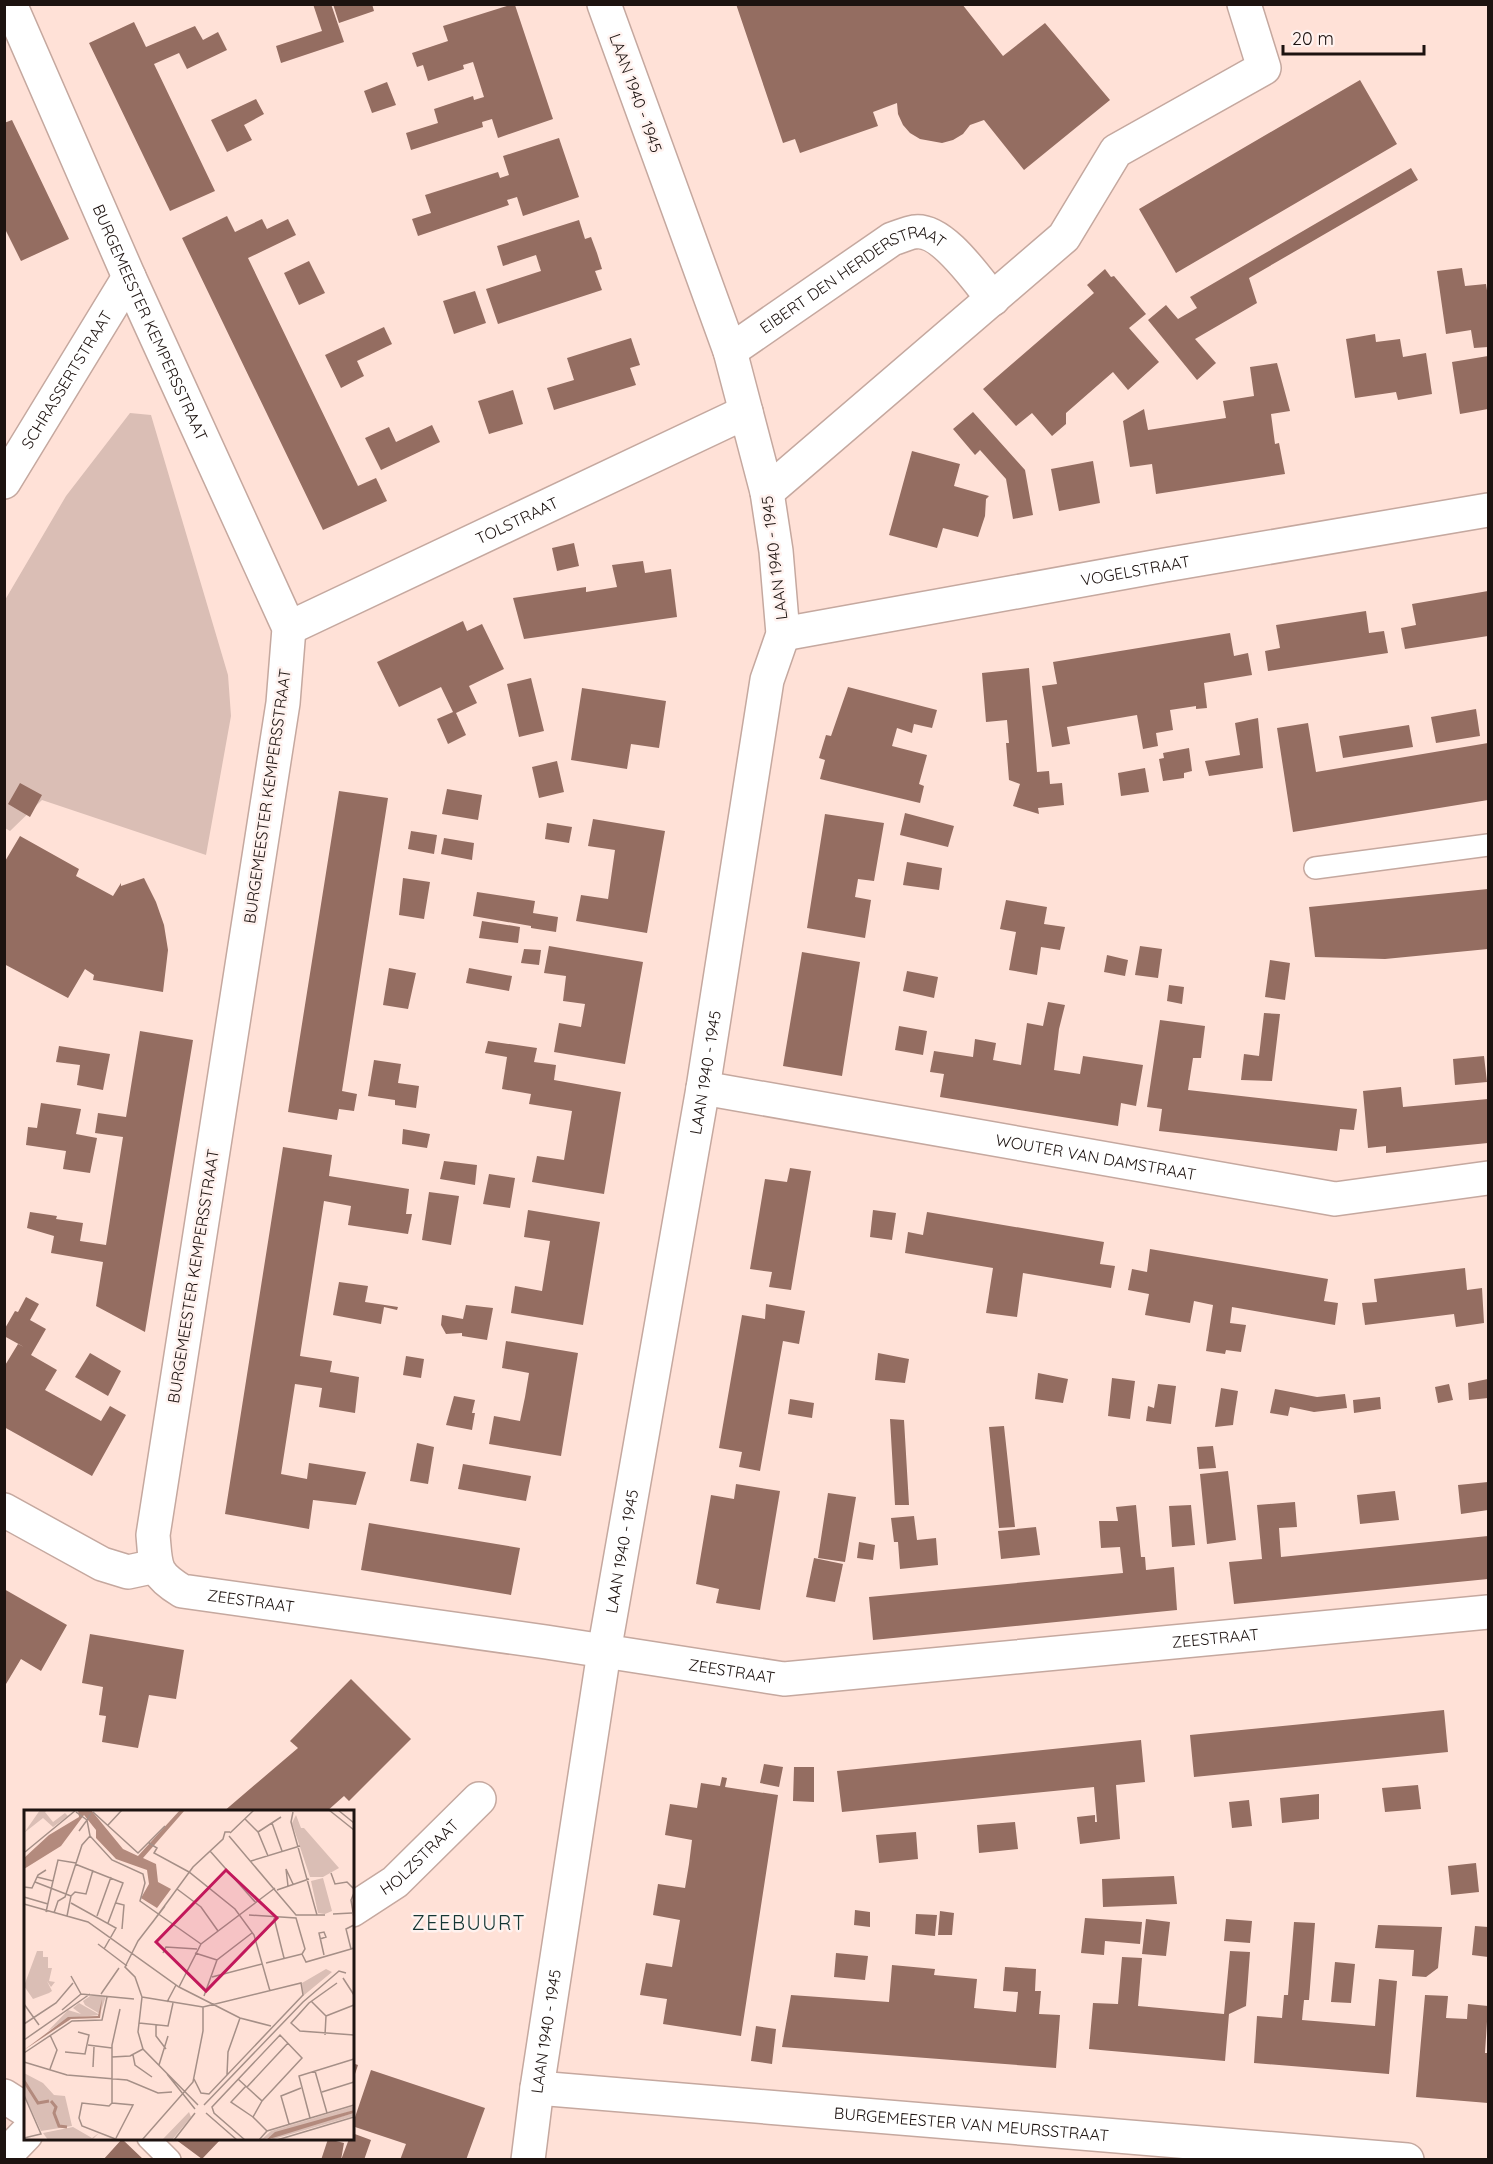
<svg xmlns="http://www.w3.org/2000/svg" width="1493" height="2164" font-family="Quicksand,sans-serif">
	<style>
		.green { fill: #dabeb5 }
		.building { fill: #946d61 }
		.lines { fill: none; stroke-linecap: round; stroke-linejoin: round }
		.service-casing { stroke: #c5a89f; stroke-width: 24 }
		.minor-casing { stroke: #c5a89f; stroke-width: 36 }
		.service { stroke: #fff; stroke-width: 21 }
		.minor { stroke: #fff; stroke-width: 33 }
		.labels { text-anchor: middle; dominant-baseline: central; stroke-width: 5; stroke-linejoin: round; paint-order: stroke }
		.street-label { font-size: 16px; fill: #1d1310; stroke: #fff2ef }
		.quarter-label { font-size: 20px; letter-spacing: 1.5px; fill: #143633; stroke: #fff2ef }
		.inset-river { fill: none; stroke: #b38a7d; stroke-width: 3 }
		.inset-road { fill: none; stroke: #a58f87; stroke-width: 1.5 }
		.view { fill: #c2185b; fill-opacity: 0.15; stroke: #c2185b; stroke-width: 3 }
		.inset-edge { fill: none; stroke: #1d1310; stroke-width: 3 }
	</style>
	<rect width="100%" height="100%" fill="#ffe1d7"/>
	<path class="green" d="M130,413L151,415L228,675L231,716L206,855L42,800L10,831L5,828V600L66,496Z"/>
	<path class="building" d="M313,4H331L344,42L281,63L276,46L322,31Z
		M333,4H372L374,11L339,23Z
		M736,4H962L1003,56L1045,23L1110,100L1024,170L984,120L970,125L963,134L953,140L942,143L920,139L910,133L903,125L898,114L897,103L873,112L878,126L800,153L795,139L783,143Z
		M510,5H515L553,119L498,138L492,119L482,122L483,127L411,150L406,133L438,123L434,109L473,96L474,100L484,97L473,62L463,65L464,69L428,81L423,65L417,67L412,53L448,41L443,26Z
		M134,22L146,47L195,26L203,40L218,32L227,50L187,69L179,53L154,64L215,191L170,211L89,43Z
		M1360,80L1397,144L1176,273L1139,209Z
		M387,82L396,105L372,113L364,91Z
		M256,99L264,114L244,125L252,140L227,152L211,120Z
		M12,120L69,239L21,261L4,227V123Z
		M559,138L579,197L523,216L517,197L507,200L509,205L418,236L412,219L431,213L425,195L498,172L500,178L509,175L503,156Z
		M1411,168L1418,180L1249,278L1257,303L1195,339L1216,363L1197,380L1148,320L1166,305L1178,319L1197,308L1190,297Z
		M227,216L235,232L262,219L267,229L288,219L296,235L248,258L358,486L376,478L387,501L323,530L182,238Z
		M579,220L585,239L591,237L597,253L602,269L595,271L602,290L498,324L486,289L541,271L536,255L503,266L497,246Z
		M309,261L325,293L299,305L284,273Z
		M1462,268L1465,286L1486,284L1488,297V347L1474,348L1471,330L1446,334L1437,271Z
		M1105,269L1111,277L1114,276L1146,314L1129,328L1159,362L1128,390L1113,372L1066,413V424L1052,436L1032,413L1016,426L983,389L1094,293L1087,285Z
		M475,291L486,323L454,334L443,301Z
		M384,327L392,344L357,361L364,376L341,388L325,355Z
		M1375,334L1376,342L1400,339L1403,357L1426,353L1432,394L1398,400L1396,392L1355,398L1346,339Z
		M631,338L640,365L630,368L636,385L554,410L547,388L574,380L567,358Z
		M1488,356V409L1460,414L1452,362Z
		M1277,363L1290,411L1271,414L1275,444L1279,443L1285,474L1156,494L1152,464L1130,467L1123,421L1144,409L1148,430L1226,418L1223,401L1254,396L1250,367Z
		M513,390L523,424L489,434L478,401Z
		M973,412L1025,470L1033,515L1013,519L1006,479L980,450L975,455L953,429Z
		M432,425L440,442L381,470L365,438L389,427L396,442Z
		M912,451L960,464L954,486L989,496L986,499L985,516L978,537L943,528L937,548L889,535Z
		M1093,461L1100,503L1059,511L1051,469Z
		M574,543L579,566L557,571L552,548Z
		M643,561L645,573L671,569L677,617L524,639L513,598L586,587V592L617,587L612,565Z
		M1488,591V636L1405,649L1401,628L1416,625L1412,604Z
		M1366,611L1369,633L1384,631L1388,653L1268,671L1265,651L1280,648L1276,625Z
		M463,621L467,631L482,624L504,669L469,686L477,703L456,713L466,735L448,744L437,719L453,712L441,687L399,707L377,662Z
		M1230,633L1234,656L1248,653L1252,675L1204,683L1207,708L1196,709V706L1170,710L1173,730L1156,733L1158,746L1143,749L1137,715L1067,727L1070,744L1052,747L1042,686L1057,684L1053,662Z
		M1029,668L1037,772L1049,771L1050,784L1062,783L1064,805L1038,808L1039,814L1013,806L1020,784L1009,780L1006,743H1009L1007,720L986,722L982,673Z
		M531,678L544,731L519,737L507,684Z
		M848,687L937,710L932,728L914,724L912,733L897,728L892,746L927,755L919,784L924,786L920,803L820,779L825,760L819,758L826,735L831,736Z
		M582,688L666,701L659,748L631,744L627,769L571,760Z
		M1476,709L1480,736L1436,743L1431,717Z
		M1258,718L1263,768L1209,776L1205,761L1240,755L1235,723Z
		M1308,723L1316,772L1488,743V800L1293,832L1277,728Z
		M1409,725L1413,747L1343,758L1339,736Z
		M1189,748L1192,771L1184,773V778L1163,781L1159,759L1164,758L1163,753Z
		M557,761L564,792L539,798L532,767Z
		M1145,768L1149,792L1121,796L1118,773Z
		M20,783L42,795L30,817L8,804Z
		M447,789L482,795L478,820L442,814Z
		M339,791L388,798L342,1091L357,1094L354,1111L339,1109L337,1120L288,1112Z
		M905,813L954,826L948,847L900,835Z
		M825,814L884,823L874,881L858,879L855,897L871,900L865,938L807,928Z
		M593,819L665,831L647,933L576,921L581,895L608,899L615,850L588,846Z
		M547,823L572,827L569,843L545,839Z
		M411,831L437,835L434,854L408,849Z
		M20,836L79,869L76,876L113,896L121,883V886L144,878L156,902L164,925L168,950L163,992L93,980L94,975L85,969L68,998L4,964V863Z
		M444,838L474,843L472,860L441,854Z
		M907,862L942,868L939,890L903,885Z
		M403,878L430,882L424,919L399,915Z
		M1488,889V949L1385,959L1315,957L1309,907Z
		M477,892L535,901L533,913L558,917L556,932L531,928V926L473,916Z
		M1006,900L1047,907L1044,924L1065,927L1060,950L1041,947L1037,975L1009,970L1016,932L1000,929Z
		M482,921L520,927L518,943L479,938Z
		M549,946L643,962L625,1064L554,1052L559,1023L581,1027L585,1004L563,1001L566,976L544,973Z
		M1140,946L1162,949L1158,978L1135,975Z
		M524,949L541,950L539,965L521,963Z
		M802,952L860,962L842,1076L783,1066Z
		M1107,955L1128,960L1125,976L1104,972Z
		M1270,960L1290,963L1285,1000L1265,997Z
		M389,968L416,973L408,1009L383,1005Z
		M469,968L512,976L509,991L466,983Z
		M907,971L938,977L934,998L903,991Z
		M1169,985L1184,987L1182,1004L1167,1001Z
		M1048,1002L1065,1005L1059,1029L1054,1070L1080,1074L1083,1056L1143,1065L1136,1106L1121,1103L1118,1126L940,1097L944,1074L930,1072L934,1051L973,1057L975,1039L996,1043L993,1060L1021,1065L1027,1023L1043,1026Z
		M1264,1013L1280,1014L1272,1081L1241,1080L1244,1054L1259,1056Z
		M1160,1020L1205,1026L1201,1058H1193L1188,1090L1357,1109L1354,1130L1340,1129L1337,1151L1159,1131L1162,1109L1147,1107Z
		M899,1026L927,1031L923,1055L895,1050Z
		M140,1031L193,1040L145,1332L96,1306L103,1262L51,1253L54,1236L27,1228L30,1212L57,1216L56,1219L83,1223L80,1241L106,1245L123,1137L95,1133L98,1113L126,1117Z
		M488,1041L537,1048L534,1062L556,1065L554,1080L621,1092L604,1194L532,1182L537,1156L564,1160L572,1111L529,1104L531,1094L502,1089L507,1057L485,1053Z
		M59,1046L110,1054L103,1090L77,1085L80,1065L56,1062Z
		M1484,1056L1487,1082L1455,1085L1453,1059Z
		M374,1060L401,1064L398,1083L419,1086L416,1108L395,1105V1100L368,1096Z
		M1401,1087L1403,1107L1488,1099V1143L1386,1153V1146L1368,1148L1363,1091Z
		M41,1103L81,1109L76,1134L97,1138L90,1173L63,1169L66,1151L26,1145L28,1127L37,1128Z
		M403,1129L430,1134L427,1148L402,1144Z
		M283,1147L332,1155L329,1176L409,1189L406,1214H412L408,1234L348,1225L351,1206L324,1201L300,1356L332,1361L330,1372L359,1377L355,1413L319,1407L322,1388L295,1384L281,1474L307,1479L309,1463L366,1472L356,1505L313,1500L309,1529L225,1514Z
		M444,1161L477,1165L475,1185L440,1179Z
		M790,1168L811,1171L791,1290L769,1287L772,1272L750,1269L765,1179L787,1182Z
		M489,1174L515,1178L510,1208L483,1204Z
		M429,1192L459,1196L451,1245L422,1240Z
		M528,1210L600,1222L583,1325L511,1313L515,1286L542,1291L550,1241L524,1237Z
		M873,1210L896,1213L892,1240L870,1237Z
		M927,1212L1104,1242L1100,1264L1115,1266L1111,1288L1023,1273L1017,1317L986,1313L993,1268L905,1253L908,1232L923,1235Z
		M1150,1249L1328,1279L1324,1301L1338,1303L1335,1325L1232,1307L1230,1323L1246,1325L1241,1352L1226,1350L1225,1354L1206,1351L1213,1305L1194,1301L1190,1323L1145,1315L1149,1294L1128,1290L1132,1269L1147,1272Z
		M1465,1268L1467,1290L1482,1288L1484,1323L1456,1327L1454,1314L1365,1325L1362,1303L1377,1302L1374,1279Z
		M339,1282L368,1286L365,1302L398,1307L397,1310L384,1307L381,1324L333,1315Z
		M26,1297L39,1304L30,1320L46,1329L31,1355L57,1370L45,1390L101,1421L110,1406L126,1415L92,1476L4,1427V1367L18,1344L24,1347L4,1336V1330L15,1311L18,1312Z
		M766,1304L805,1311L799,1344L783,1341L760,1471L739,1467L742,1452L719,1448L742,1315L765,1319Z
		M466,1305L493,1308L487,1340L462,1336V1333L446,1334L441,1325L442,1315L463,1319Z
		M506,1341L578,1353L561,1456L489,1444L494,1416L520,1421L525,1397L529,1373L502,1368Z
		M90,1353L121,1371L108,1396L75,1377Z
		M878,1353L909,1359L905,1383L875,1380Z
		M406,1356L424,1359L421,1378L403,1375Z
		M1038,1373L1068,1379L1063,1403L1035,1399Z
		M1112,1378L1135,1381L1130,1419L1108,1416Z
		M1488,1379V1398L1469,1400L1468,1383Z
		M1158,1384L1176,1386L1171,1424L1146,1421L1148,1406L1154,1408Z
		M1449,1384L1453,1400L1438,1403L1435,1387Z
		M1221,1388L1238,1391L1234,1417L1233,1425L1215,1427Z
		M1275,1389L1317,1397L1345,1394L1347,1408L1314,1412L1290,1407L1288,1416L1270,1413Z
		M454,1396L475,1400L472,1413H475L472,1430L446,1425Z
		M1380,1397L1381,1409L1354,1413L1353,1400Z
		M790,1399L814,1403L812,1418L788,1414Z
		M890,1419L904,1420L909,1505H895Z
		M1004,1426L1015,1527L999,1528L989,1427Z
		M417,1443L434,1447L428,1484L410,1481Z
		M1213,1446L1216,1468L1199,1469L1197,1447Z
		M463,1464L531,1476L526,1501L458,1489Z
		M1228,1471L1236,1540L1207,1544L1200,1474Z
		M1488,1482V1510L1461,1514L1458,1485Z
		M736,1484L780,1491L760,1610L716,1603L719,1589L696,1584L711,1495L734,1499Z
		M1395,1491L1399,1520L1360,1524L1357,1495Z
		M828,1493L856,1497L845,1562L818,1558Z
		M1295,1502L1297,1527L1279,1528L1281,1557L1488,1536V1579L1234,1604L1229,1562L1262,1559L1257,1505Z
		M1136,1505L1141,1557H1145L1146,1570L1174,1567L1177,1610L873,1640L869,1597L1123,1573L1120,1547L1101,1548L1099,1521H1118L1116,1507Z
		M1191,1505L1195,1545L1172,1547L1169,1506Z
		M914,1516L917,1540L936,1538L938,1565L900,1569L898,1542H894L891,1518Z
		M369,1523L520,1548L511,1595L361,1570Z
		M1036,1527L1040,1555L1001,1559L998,1531Z
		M859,1542L875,1545L873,1560L857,1558Z
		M814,1558L843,1564L835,1602L806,1597Z
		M4,1589L67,1625L41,1671L21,1659L6,1684L4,1683Z
		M90,1634L184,1650L176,1699L149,1695L138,1748L102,1742L106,1716L99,1715L103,1687L82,1683Z
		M351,1679L411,1739L349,1801L344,1796L326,1812H223L298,1748L290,1741Z
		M1444,1710L1448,1752L1194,1777L1190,1735Z
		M1141,1740L1145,1782L1116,1785L1120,1839L1080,1844L1077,1817L1095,1815V1822H1097L1094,1787L842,1812L837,1771Z
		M764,1764L783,1767L779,1787L760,1783Z
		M794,1767H814V1802L793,1801Z
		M722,1777L727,1778L725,1787L778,1795L741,2036L663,2024L667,1999L640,1995L646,1963L672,1967L680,1920L653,1915L658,1884L685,1888L689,1864L692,1840L665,1835L670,1804L697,1808L701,1783L720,1786Z
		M1418,1785L1421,1809L1385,1812L1382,1788Z
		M1319,1794V1819L1282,1823L1280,1798Z
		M1249,1800L1252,1826L1232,1828L1229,1802Z
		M1015,1822L1018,1849L979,1853L977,1825Z
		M916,1832L918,1859L879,1863L876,1835Z
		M1476,1863L1479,1892L1451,1895L1448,1866Z
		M1174,1876L1177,1904L1103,1907L1102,1879Z
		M855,1910L870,1912V1927L854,1925Z
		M940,1911L954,1913L952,1935H938Z
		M916,1914L937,1915L935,1936L915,1934Z
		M1085,1918L1142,1922L1140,1944L1105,1941L1104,1955L1081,1953Z
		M1146,1919L1170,1922L1166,1956L1142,1954Z
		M1226,1919L1252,1921L1250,1943L1224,1941Z
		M1294,1922L1315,1923L1309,2000H1304L1302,2020L1375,2026L1379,1979L1397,1981L1389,2074L1254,2063L1257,2016L1282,2018L1284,1995H1288Z
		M1378,1925L1442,1927L1438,1968L1426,1977L1412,1976L1414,1950L1375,1948Z
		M1475,1926L1488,1927V1957L1472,1955Z
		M1230,1951L1250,1952L1246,2006L1229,2014L1225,2061L1089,2049L1093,2003L1118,2004L1122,1957L1142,1958L1138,2006L1224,2014Z
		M836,1953L868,1956L865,1980L834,1977Z
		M1335,1962L1355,1964L1351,2003L1331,2002Z
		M892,1965L935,1969L934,1975L977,1979L974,2008L1016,2012L1018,1992L1003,1991L1005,1967L1036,1969L1035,1991H1041L1039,2014L1060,2015L1056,2068L782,2047L791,1995L889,2002Z
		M1425,1995L1448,1996L1446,2018L1467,2019L1468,2004L1488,2006L1485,2053H1488V2103L1416,2097Z
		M756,2026L776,2029L772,2064L751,2061Z
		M352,2063L358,2065L353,2080H352Z
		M371,2070L485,2108L466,2160H400L406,2144L352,2126Z
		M352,2133L371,2140L364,2160H341L349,2139H352Z
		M122,2139L144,2160H103Z
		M175,2139H221L202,2159Z
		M328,2139L344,2143L341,2160H321Z"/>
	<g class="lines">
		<g class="service-casing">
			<path id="service" d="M1315,868L1488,845
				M148,2138L170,2160"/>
		</g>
		<g class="minor-casing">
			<g id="minor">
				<path id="s1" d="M10,4L129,277L289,628L283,703L153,1535C156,1567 153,1573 182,1591L546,1642L784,1679L1488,1612"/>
				<path id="s2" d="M730,351L892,239C899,237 907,233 914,232C942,227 977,280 993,299"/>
				<path id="s3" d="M4,482L129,277"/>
				<path d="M767,492L1064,237L1116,151L1264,68L1244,4"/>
				<path id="s4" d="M289,628L746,412"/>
				<path id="s5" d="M783,634L1165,565L1488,510"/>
				<path id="s6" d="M703,1088L1335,1199L1488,1178"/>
				<path d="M4,1510L102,1564L128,1572L156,1566"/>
				<path id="s7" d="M352,1910L395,1882L479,1799"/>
				<path id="s8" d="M537,2088L1407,2160"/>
				<path d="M4,2096L26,2110"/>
				<path d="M4,2157L26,2134"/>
				<path id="s9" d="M528,2160L537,2088L604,1652L703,1088L767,680L783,634L776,551L767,492L730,351L604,4"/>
			</g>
		</g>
		<use href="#service" class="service"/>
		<use href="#minor" class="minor"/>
	</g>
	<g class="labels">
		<g class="street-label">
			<text transform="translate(636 93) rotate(70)">LAAN 1940 - 1945</text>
			<text stroke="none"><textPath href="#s2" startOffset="146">EIBERT DEN HERDERSTRAAT</textPath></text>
			<text stroke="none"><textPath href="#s1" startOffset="348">BURGEMEESTER KEMPERSSTRAAT</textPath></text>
			<text stroke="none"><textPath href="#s3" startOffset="120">SCHRASSERTSTRAAT</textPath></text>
			<text stroke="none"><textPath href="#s4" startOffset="252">TOLSTRAAT</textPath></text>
			<text transform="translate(774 558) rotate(-97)">LAAN 1940 - 1945</text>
			<text stroke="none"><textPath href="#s5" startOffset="358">VOGELSTRAAT</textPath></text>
			<text transform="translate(267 796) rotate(-82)">BURGEMEESTER KEMPERSSTRAAT</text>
			<text stroke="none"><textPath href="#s9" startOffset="1102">LAAN 1940 - 1945</textPath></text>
			<text stroke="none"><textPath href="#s6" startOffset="399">WOUTER VAN DAMSTRAAT</textPath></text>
			<text transform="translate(193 1276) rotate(-81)">BURGEMEESTER KEMPERSSTRAAT</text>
			<text stroke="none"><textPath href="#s9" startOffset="616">LAAN 1940 - 1945</textPath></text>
			<text stroke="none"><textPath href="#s1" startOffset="1738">ZEESTRAAT</textPath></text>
			<text stroke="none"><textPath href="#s1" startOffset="2710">ZEESTRAAT</textPath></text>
			<text stroke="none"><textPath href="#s1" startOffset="2224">ZEESTRAAT</textPath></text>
			<text stroke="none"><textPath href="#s7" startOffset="86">HOLZSTRAAT</textPath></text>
			<text stroke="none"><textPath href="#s9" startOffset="130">LAAN 1940 - 1945</textPath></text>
			<text stroke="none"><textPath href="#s8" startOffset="436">BURGEMEESTER VAN MEURSSTRAAT</textPath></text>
		</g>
		<g class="quarter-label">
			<text x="469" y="1922">ZEEBUURT</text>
		</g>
	</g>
	<g transform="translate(24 1810)">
		<rect width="330" height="330" fill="#ffe1d7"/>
		<path d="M16,0H24L21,2L29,12L41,3L44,6L29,17L19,8L0,23ZM272,5L277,18H280L315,58L299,67H286L268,13ZM299,68L308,101L301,104L294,103L287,71ZM13,141H19V147H24V158H28L25,171L31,172L27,177L23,171L28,181L25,183L9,189L0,176ZM302,159L308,162L279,186L278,173ZM66,186H82L76,204L61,195L59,191ZM55,193L76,205L44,208L24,221L44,200L57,204L49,198ZM0,263L19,273L30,285L41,286L48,316L17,321L0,284ZM330,296V300L237,330L247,321ZM165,302L167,307L148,330H138ZM330,303V306L246,330L252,325ZM49,317L68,328L75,323L68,330H24L19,323Z" fill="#dabeb5"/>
		<path d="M54,0H67L99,39L114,46L156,0H161L119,48L132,54L134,72L147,79L133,98L117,88L125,74L123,60L92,49L72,28V20L60,5L37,36L0,59V48L25,25L55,7ZM78,189L76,208L47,209L0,240L44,207L74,206ZM330,300V303L242,330L251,322Z" fill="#b38a7d"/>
		<path class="inset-river" d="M0,271L14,293L25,291M27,291L32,297L30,303L35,316L43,317"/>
		<path class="inset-road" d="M305,0L330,20M314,0L330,13M52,2L63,10L67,3M69,2L114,43L141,16M269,2L267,12L293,105M221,9L234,22L244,46M248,13L258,41M84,15L98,0M55,21L63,10L66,26L88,50L119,64L121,73L116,91L177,134M234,22L257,7M206,23L230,0M205,26L272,105H301M125,33L133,38L130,43L165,62L211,99L230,125L246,181M186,41L232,93M1,42L52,0M227,51L276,36M51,54L99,73L84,113M307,63L311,74L323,72L330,79M13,67L29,71L22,102M29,71L34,50L52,53M11,72L47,86M264,76L262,59L269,74M0,77L8,78L14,65L22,60M153,79L177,97L194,121M253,80L285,69M330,83L327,90L330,108M47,86L51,82L62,84L69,60M0,87L24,94M47,93L92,118L80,139M92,93L100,95L98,119M0,94L64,112L155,177L216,208L247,216M141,96L114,131L101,157L111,167L118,187L114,222L119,239L174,295M30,103L34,91L41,87L58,35L66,26M309,104L328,103M225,105L272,108L281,139L278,144M43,106L47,86M73,106L87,67M250,108L260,148M128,113L169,57L199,29L201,22H206M330,115L322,119L327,139L330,138M296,129L302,127L300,122L295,123L300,145M74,134L103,156M139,143L142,137L173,139M171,143L193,150M278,144L282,152L327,139M242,153L278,144M47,166L57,184M188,167L238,154M319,168L330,185M313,173L285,193L267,213L276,221L330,225M155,177L177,134L251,78M57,184L110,189M77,184L95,158M180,186L193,150L228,123M118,187L179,197L277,173L279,185L185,284L177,283L170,269M287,191L302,206L301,225M143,192L152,175M0,194L15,215M38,200L57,184M302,206L330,195M115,213L144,216L149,193M0,214L32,193L49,173M132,215V226L142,239M26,225L33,240L26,259M0,230L66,184M64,235L88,238M41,242L61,244L65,225L54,222M0,243L48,211L78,210L83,187M109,245L111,255L128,267M88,247L106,246L119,239M0,252L43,265L103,270L134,283L148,282M135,255L144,226M69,257L70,237M291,261L303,303M143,264L171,299M203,265L204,242L216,208M214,269L238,291L229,307L243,321M222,276L207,292L229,307M223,277L264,233M298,282L330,272M0,285L17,324L0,328M88,293L109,295L92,328M180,295L279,192L315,161L322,163M182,303L213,330M286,308L275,266L330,249M265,314L257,286L277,278M94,330L58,316L55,308L58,293L85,296L88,293V235L96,199M118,330L169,272L179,221V197M150,330L171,303M221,330L190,303L188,297L256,225L278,248L238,291M235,330L243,321L330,295M253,330L330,307"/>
		<path class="view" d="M202,60L253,108L182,181L132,132Z"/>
		<rect width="330" height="330" class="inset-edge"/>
	</g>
	<rect width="1493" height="2164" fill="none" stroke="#1d1310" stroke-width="12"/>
	<path d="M1283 45v9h141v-9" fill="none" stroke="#1d1310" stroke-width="3"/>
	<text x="1292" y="45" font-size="18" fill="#1d1310" stroke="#fff2ef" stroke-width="4.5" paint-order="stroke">20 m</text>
</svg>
